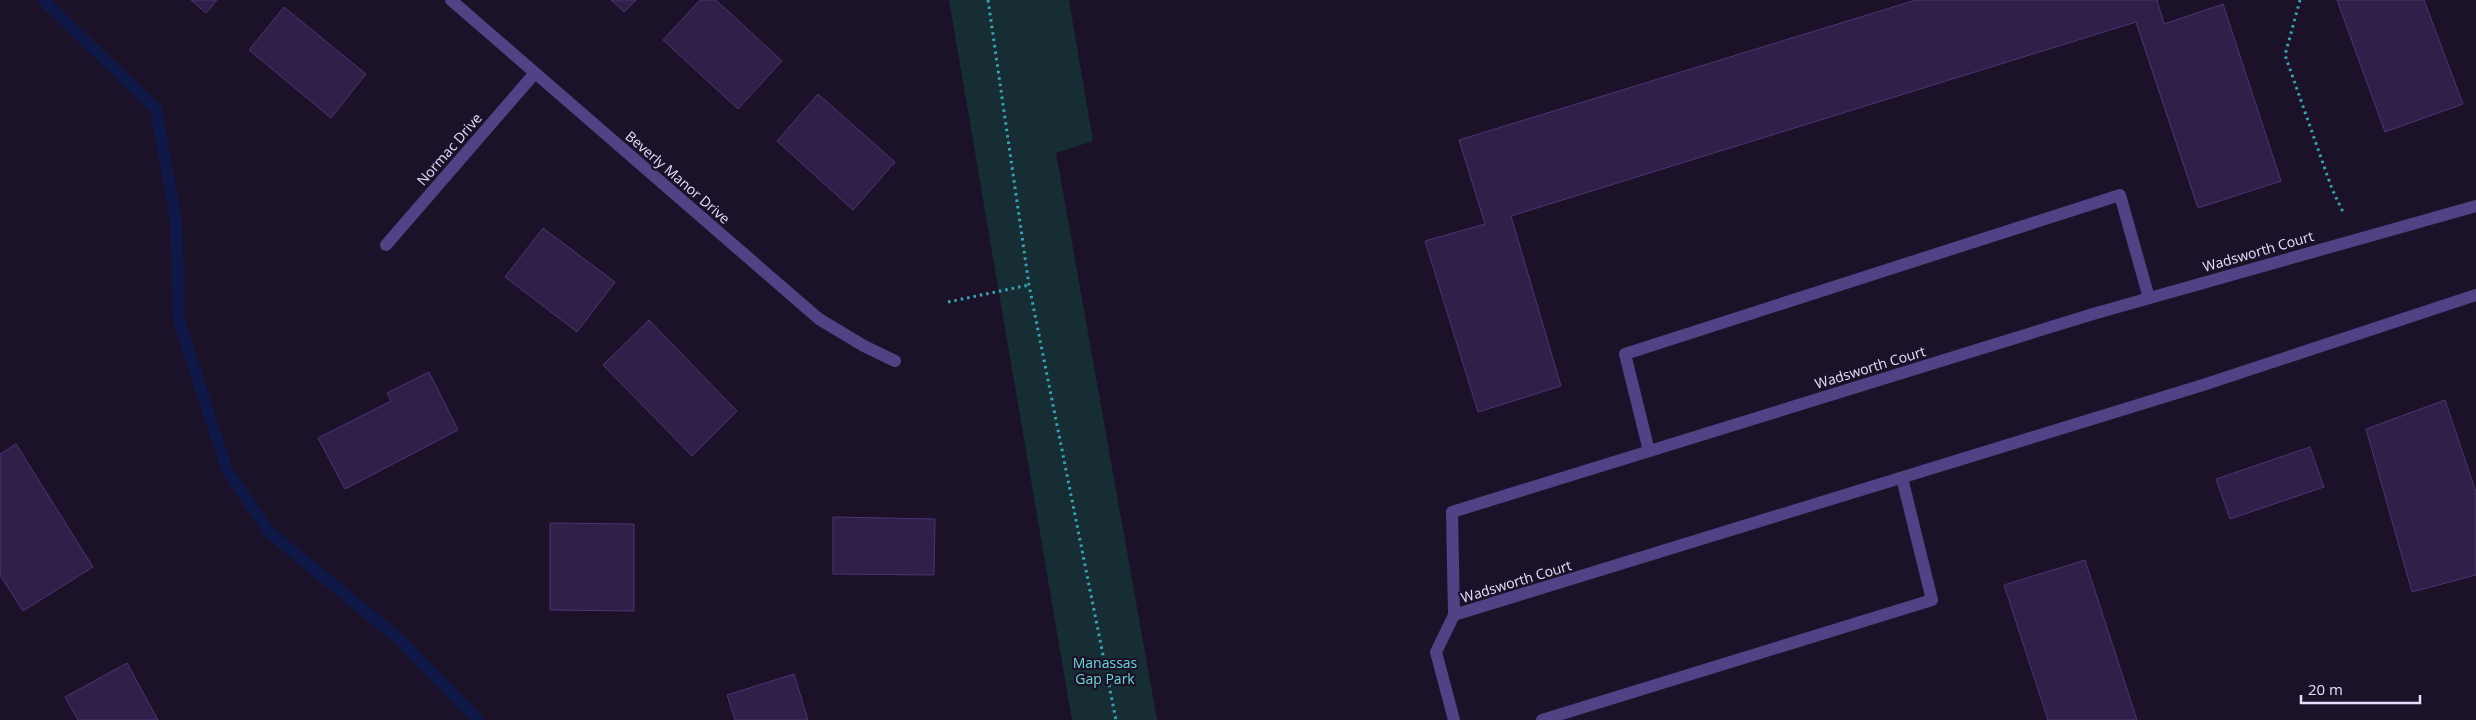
<svg xmlns="http://www.w3.org/2000/svg" width="2476" height="720" font-family="'Open Sans',sans-serif">
	<style>
		.green { fill: #162e33 }
		.lines { fill: none; stroke-linecap: round; stroke-linejoin: round }
		.stream { stroke: #0f1846; stroke-width: 12 }
		.building { fill: #302049; stroke: #4d3373 }
		.path { stroke: #39a2b4; stroke-width: 3; stroke-dasharray: 2.5 4; stroke-linecap: butt }
		.lane { stroke: #514185; stroke-width: 12 }
		.street { stroke: #514185; stroke-width: 12 }
		.labels { text-anchor: middle; dominant-baseline: central; stroke-width: 4.5; stroke-linejoin: round; paint-order: stroke }
		.street-label { font-size: 14px; fill: #e7ddfd; stroke: #1b1229 }
		.park-label { font-size: 14px; fill: #6cd9d4; stroke: #1b1229 }
	</style>
	<rect width="100%" height="100%" fill="#1b1229"/>
	<path class="green" d="M949,0H1069L1093,141L1056,153L1157,720H1072Z"/>
	<g class="lines">
		<path class="stream" d="M43,0L156,109L176,221L179,321L227,470L270,533L400,640L478,720"/>
	</g>
	<path class="building" d="M191,0H217L206,13Z
		M611,0H636L624,12Z
		M700,0H716L782,61L738,109L663,40Z
		M1916,0H2157L2164,24L2223,4L2281,181L2198,208L2136,22L1511,216L1561,386L1478,412L1425,241L1485,224L1459,140Z
		M2337,0H2424L2463,104L2385,132Z
		M284,7L366,74L331,118L249,50Z
		M818,94L895,162L853,210L777,141Z
		M543,228L615,282L577,332L505,277Z
		M649,320L737,411L692,456L603,365Z
		M429,372L458,430L345,489L318,438L391,401L387,393Z
		M2445,400L2476,492V575L2412,592L2366,429Z
		M16,444L93,567L23,611L0,575V454Z
		M2310,447L2324,487L2230,519L2216,479Z
		M833,517L935,519L934,575L833,574Z
		M550,523L634,524V611L550,610Z
		M2085,560L2137,720H2048L2004,585Z
		M127,663L158,720H78L65,697Z
		M794,674L808,720H735L727,695Z"/>
	<g class="lines">
		<path class="path" d="M988,0L1029,285L1116,720
			M2300,0L2285,55L2332,189L2344,214
			M948,302L1029,285"/>
		<path class="lane" d="M1649,451L1625,354L2120,195L2149,298
			M1454,615L1436,652L1454,720
			M1542,720L1932,600L1902,478"/>
		<path class="street" d="M451,0L819,319L864,346L895,361
			M2476,206L2093,314L1452,512L1454,615L2203,385L2476,295
			M386,245L535,73"/>
	</g>
	<g class="labels">
		<g class="street-label">
			<text transform="translate(449 149) rotate(-49)">Normac Drive</text>
			<text transform="translate(678 177) rotate(41)">Beverly Manor Drive</text>
			<text transform="translate(2258 251) rotate(-16)">Wadsworth Court</text>
			<text transform="translate(1870 367) rotate(-17)">Wadsworth Court</text>
			<text transform="translate(1516 581) rotate(-17)">Wadsworth Court</text>
		</g>
		<g class="park-label">
			<text x="1105" y="662">Manassas<tspan x="1105" dy="16">Gap Park</tspan></text>
		</g>
	</g>
	<path d="M2301 695v8h119v-8" fill="none" stroke="#e7ddfd" stroke-width="2.5"/>
	<text x="2308" y="695" font-size="15" fill="#e7ddfd" stroke="#1b1229" stroke-width="4" paint-order="stroke">20 m</text>
</svg>
